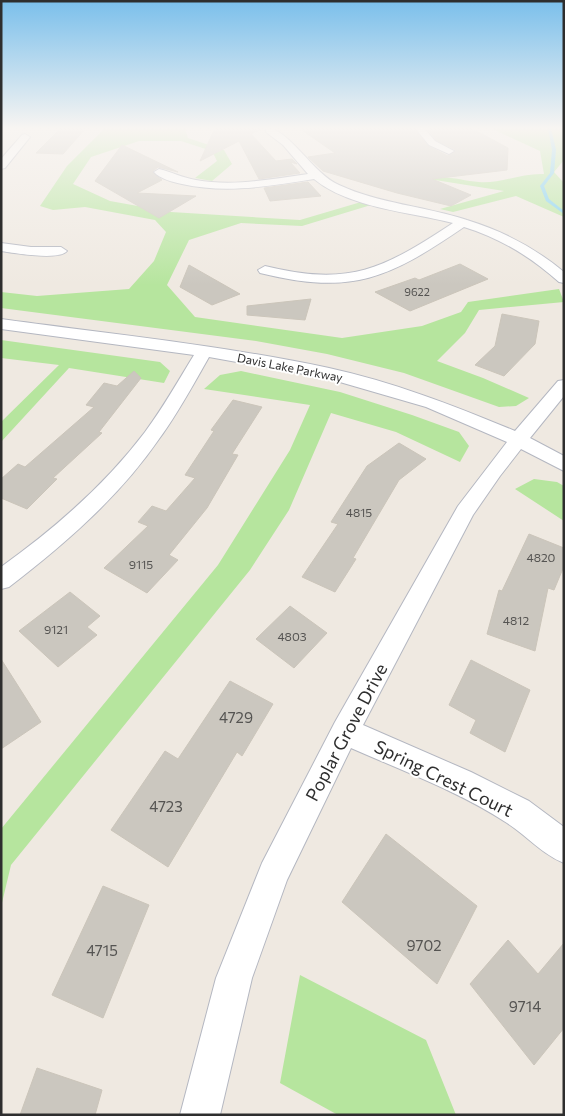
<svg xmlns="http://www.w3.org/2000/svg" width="565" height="1116" font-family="Commissioner,sans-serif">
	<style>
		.green { fill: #b6e59e }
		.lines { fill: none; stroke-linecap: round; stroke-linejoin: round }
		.stream { fill: #75cff0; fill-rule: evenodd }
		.building { fill: #cbc7bf; stroke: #cbc5ba }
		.street-casing { stroke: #b4b7c1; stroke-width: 2 }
		.street { fill: #fff; fill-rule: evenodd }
		.labels { text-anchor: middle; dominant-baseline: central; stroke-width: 4; stroke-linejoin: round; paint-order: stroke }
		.far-number-label { font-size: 11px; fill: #555452 }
		.far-street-label { font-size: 12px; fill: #2e2e2e; stroke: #fff }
		.number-label { font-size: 12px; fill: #555452 }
		.near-number-label { font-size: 15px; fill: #555452 }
		.near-street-label { font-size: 18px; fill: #2e2e2e; stroke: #fff }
	</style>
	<rect width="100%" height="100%" fill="#efe9e1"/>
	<path class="green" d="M100,128H185L188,138L224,150L232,164L212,181L195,178L217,161L212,151L181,141H139L91,157L73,184L110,201L171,212L300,220L361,202L371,205L302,226L241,223L189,240L167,285L195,317L342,338L422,326L461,312L468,302L559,289L564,302L479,310L465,333L437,361L483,378L529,398L516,406L499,407L404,373L327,354L256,341L1,308V292L37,296L129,289L154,261L166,232L155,220L85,207L53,210L40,206L67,166L103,130Z
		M490,128H564V160L554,172L564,183V217L516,196L453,212L440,209L504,191L429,179C445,174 462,181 479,182C498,184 522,173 544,174L540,151Z
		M1,340L160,362L170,371L164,383L69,368L1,442V422L59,365L1,358Z
		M241,371L340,392L412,415L459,432L469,446L460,462L396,432L331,413L289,510L250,570L11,865L1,907V829L218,565L290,450L310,405L204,389L220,375Z
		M534,479L557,482L564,486V521L515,489Z
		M300,975L426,1040L456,1115H338L280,1083Z"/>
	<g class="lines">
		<path class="stream" d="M548,128H551L556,150L554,173L544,186L549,199L564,211V214L546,201L540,186L550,173L552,150Z"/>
	</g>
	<path class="building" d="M61,128H86L63,154L36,153Z
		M215,128H263L251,134L276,161L292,159L297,164L290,162L300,173L259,179L239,141L200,161Z
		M299,128H413L428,146L448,156L456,150L436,140L427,128H471L508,148L507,170L432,179L471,195L451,206L397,193L323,171L308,157L335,153Z
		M122,145L178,172L158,167L152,172L162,180L137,193L196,196L159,218L95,181Z
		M308,182L321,196L270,201L264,188Z
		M460,264L488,279L410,311L375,292L415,278L419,280Z
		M189,265L240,294L212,305L180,287Z
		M311,299L305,320L247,315V306Z
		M502,314L539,321L535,344L504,376L475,365L495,346Z
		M134,371L141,378L99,432L102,433L53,478L57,479L27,509L1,498V479L18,464L25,467L94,407L86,405L104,383L117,386Z
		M233,400L262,407L232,454L238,455L207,508L169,555L178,560L147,593L104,568L148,526L138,522L152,506L166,511L195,478L185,475L214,431L211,430Z
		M399,443L426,459L399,480L353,558L356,559L335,592L302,577L338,524L331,522L367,466Z
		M529,534L564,548V566L554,590L548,588L535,651L487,634L499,590L502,591Z
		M70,592L100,616L87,627L97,635L58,667L19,631Z
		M290,606L327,633L294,668L256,639Z
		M1,659L41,722L1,749Z
		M471,660L530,690L505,752L470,733L476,720L449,705Z
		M230,681L273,704L242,756L237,752L168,867L111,830L165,751L178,759Z
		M386,834L477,906L437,984L342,902Z
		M103,886L149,905L103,1018L52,995Z
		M508,940L538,974L564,943V1028L534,1065L470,984Z
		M37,1068L102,1090L95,1115H20Z"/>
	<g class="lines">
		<g class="street-casing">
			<path id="street" d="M266,128C289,128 313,174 339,185C380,204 425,206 467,220C503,231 535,248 564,272V283L559,282C531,257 500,238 464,227C389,278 353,296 260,273L258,270L265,266C350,287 383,269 453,223C410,212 349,208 314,179C270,186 226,194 182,184C173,182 160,179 154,172L159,169C172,172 183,178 196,180C233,187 271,179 308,174L283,145L266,132Z
				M415,128H424L435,141L454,151L449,154L429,145Z
				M25,134L30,137L5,168L1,169V159L22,135Z
				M1,243L31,247H61L67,251C59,261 14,253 1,251Z
				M1,319C110,334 221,345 329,368C393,382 455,406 515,431L558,381L564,380V396L530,438L564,456V471L521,449L500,476L473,515L363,725L471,772L529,801L564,827V863C542,854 527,836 507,823C460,792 403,771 351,748L287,880L252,978L220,1115H180L216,978L262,863L335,722L458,506L507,442L426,407L326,378L209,357C193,385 178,413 159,439C119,497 65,544 9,587L1,589V567C54,529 105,485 145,432C163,408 178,381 194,355L1,329Z"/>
		</g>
		<use href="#street" class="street"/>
	</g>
	<linearGradient id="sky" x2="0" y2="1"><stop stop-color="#7abfeb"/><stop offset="0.45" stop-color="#f8f5f2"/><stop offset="1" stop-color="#f8f5f2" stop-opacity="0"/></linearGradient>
	<rect width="565" height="285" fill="url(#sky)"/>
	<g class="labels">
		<g class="far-number-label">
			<text x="417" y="291">9622</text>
		</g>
		<g class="far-street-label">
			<text transform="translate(290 367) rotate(11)">Davis Lake Parkway</text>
		</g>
		<g class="number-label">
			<text x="359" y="512">4815</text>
			<text x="541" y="557">4820</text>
			<text x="141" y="564">9115</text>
			<text x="516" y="620">4812</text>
			<text x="56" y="629">9121</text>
			<text x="292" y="636">4803</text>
		</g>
		<g class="near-number-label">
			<text x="236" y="717">4729</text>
			<text x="166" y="806">4723</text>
			<text x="424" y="945">9702</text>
			<text x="102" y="950">4715</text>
			<text x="525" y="1006">9714</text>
		</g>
		<g class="near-street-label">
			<text transform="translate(346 732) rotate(-62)">Poplar Grove Drive</text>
			<text transform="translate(444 778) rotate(26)">Spring Crest Court</text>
		</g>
	</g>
	<rect width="565" height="1116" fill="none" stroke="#2e2e2e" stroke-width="5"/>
</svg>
